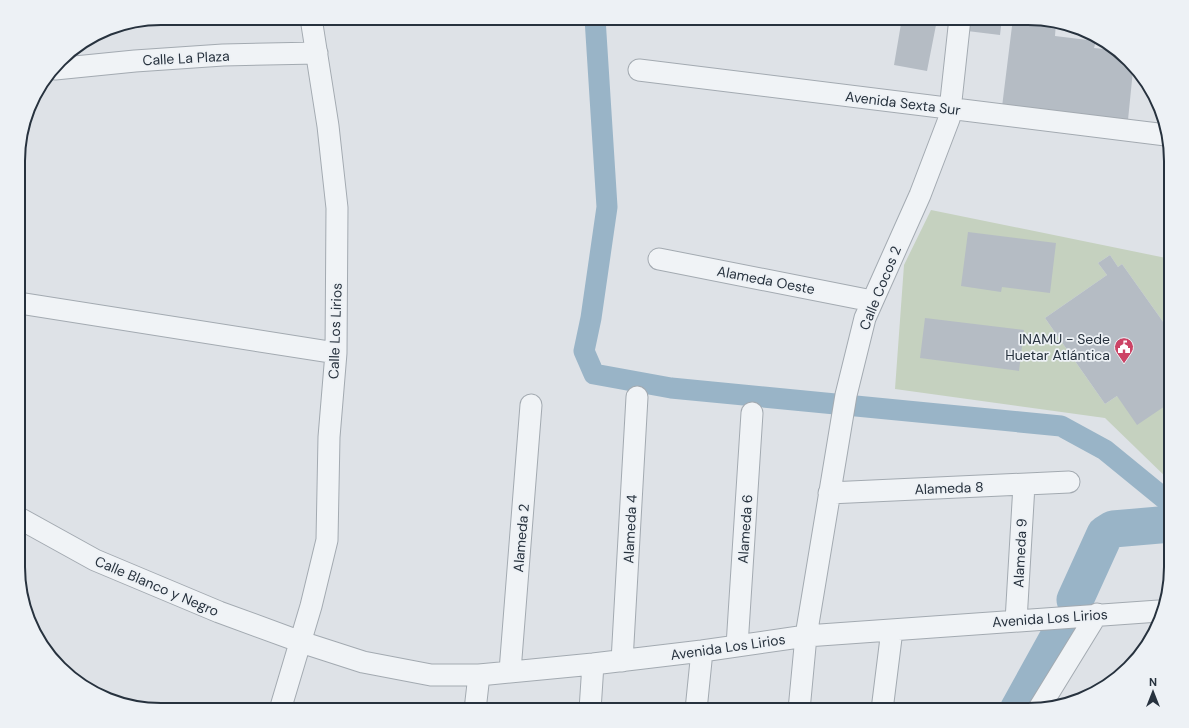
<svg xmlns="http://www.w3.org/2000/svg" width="1189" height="728" font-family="'DM Sans',sans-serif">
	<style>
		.green { fill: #c5d1bf }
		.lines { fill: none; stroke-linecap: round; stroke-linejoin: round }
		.canal { stroke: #99b4c7; stroke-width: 21 }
		.river { stroke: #99b4c7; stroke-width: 37 }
		.building { fill: #b5bcc4 }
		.minor-casing { stroke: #a3aab1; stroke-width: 23 }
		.minor { stroke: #f0f3f6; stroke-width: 21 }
		.labels { text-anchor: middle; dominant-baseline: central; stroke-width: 3.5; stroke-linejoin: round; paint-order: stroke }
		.street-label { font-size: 14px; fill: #27323e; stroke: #edf1f5 }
		.poi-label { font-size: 14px; fill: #27323e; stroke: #edf1f5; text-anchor: end }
		.rim { fill: none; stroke: #27323e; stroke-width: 2 }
	</style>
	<rect width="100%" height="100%" fill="#dee2e7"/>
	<path class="green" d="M931,210L1171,259V333L1122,264L1118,267L1110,255L1098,263L1107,275L1045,318L1105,404L1117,396L1171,402V482L1105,418L895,389L904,265Z"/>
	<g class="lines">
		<path class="canal" d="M595,18L607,207L591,318L584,351L594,374L671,388L1061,426L1105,450L1171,504"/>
		<path class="river" d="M1075,600L1105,534L1113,529L1171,524
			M1018,710L1060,634"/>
	</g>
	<path class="building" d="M902,18L936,25L927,71L894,65Z
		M960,18H1002L1000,35L959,30Z
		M1013,18H1029L1056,22L1055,36L1096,41L1094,48L1115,50L1133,70L1127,130L1001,115Z
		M968,232L1056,243L1050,293L1002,287L1001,292L961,286Z
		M1110,255L1118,267L1122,264L1171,333V402L1137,425L1117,396L1105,404L1045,318L1107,275L1098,263Z
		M925,318L1024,330L1019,371L920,358Z"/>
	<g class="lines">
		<g class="minor-casing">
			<path id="minor" d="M55,69L135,61L223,55L317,53
				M639,70L1166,135
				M659,259L872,301
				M19,303L336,353
				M829,493L1069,482
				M19,518L95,560L219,612L301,642L363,662L431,675H479L593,664L702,651L806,636L1159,611
				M1016,621L1024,485
				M737,646L752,413
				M622,661L637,397
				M510,671L531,405
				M280,710L311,606L327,540L329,437L336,353L337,208L328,126L311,18
				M475,710L479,675
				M590,710L593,664
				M696,710L702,651
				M799,710L806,636L846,395L865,318L920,195L949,119L960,18
				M882,710L892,630
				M1038,710L1097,614"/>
		</g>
		<use href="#minor" class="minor"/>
	</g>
	<defs>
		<g id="civic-pin" transform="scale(1)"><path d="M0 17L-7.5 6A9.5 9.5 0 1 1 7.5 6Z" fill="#cc4365" stroke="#edf1f5"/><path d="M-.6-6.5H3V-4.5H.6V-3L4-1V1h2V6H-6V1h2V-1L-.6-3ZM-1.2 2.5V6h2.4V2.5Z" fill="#fff"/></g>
	</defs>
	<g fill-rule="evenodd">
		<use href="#civic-pin" x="1124" y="347"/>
	</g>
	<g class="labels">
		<g class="street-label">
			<text transform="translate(186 58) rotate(-3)">Calle La Plaza</text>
			<text transform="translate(903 103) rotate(7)">Avenida Sexta Sur</text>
			<text transform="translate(766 280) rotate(11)">Alameda Oeste</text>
			<text transform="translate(880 288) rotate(-68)">Calle Cocos 2</text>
			<text transform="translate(335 331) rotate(-88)">Calle Los Lirios</text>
			<text transform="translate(949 488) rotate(-2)">Alameda 8</text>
			<text transform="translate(630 529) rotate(-87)">Alameda 4</text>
			<text transform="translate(745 529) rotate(-86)">Alameda 6</text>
			<text transform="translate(521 538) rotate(-85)">Alameda 2</text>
			<text transform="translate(1020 553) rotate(-87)">Alameda 9</text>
			<text transform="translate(157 586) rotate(23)">Calle Blanco y Negro</text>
			<text transform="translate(1050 618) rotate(-4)">Avenida Los Lirios</text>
			<text transform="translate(728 647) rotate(-8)">Avenida Los Lirios</text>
		</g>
		<g class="poi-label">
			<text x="1110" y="339">INAMU - Sede<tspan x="1110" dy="16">Huetar Atlántica</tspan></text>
		</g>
	</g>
	<path d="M0 0H1189V728H0ZM161 25H1028A136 136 0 0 1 1164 161V567A136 136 0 0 1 1028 703H161A136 136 0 0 1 25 567V161A136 136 0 0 1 161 25Z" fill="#edf1f5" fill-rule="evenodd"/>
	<path class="rim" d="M161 25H1028A136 136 0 0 1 1164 161V567A136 136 0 0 1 1028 703H161A136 136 0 0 1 25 567V161A136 136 0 0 1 161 25Z"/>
	<g transform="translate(1153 692)" stroke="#edf1f5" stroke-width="3" paint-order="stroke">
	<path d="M0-3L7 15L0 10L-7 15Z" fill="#27323e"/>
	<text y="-6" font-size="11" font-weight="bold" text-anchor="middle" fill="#27323e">N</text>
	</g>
</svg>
